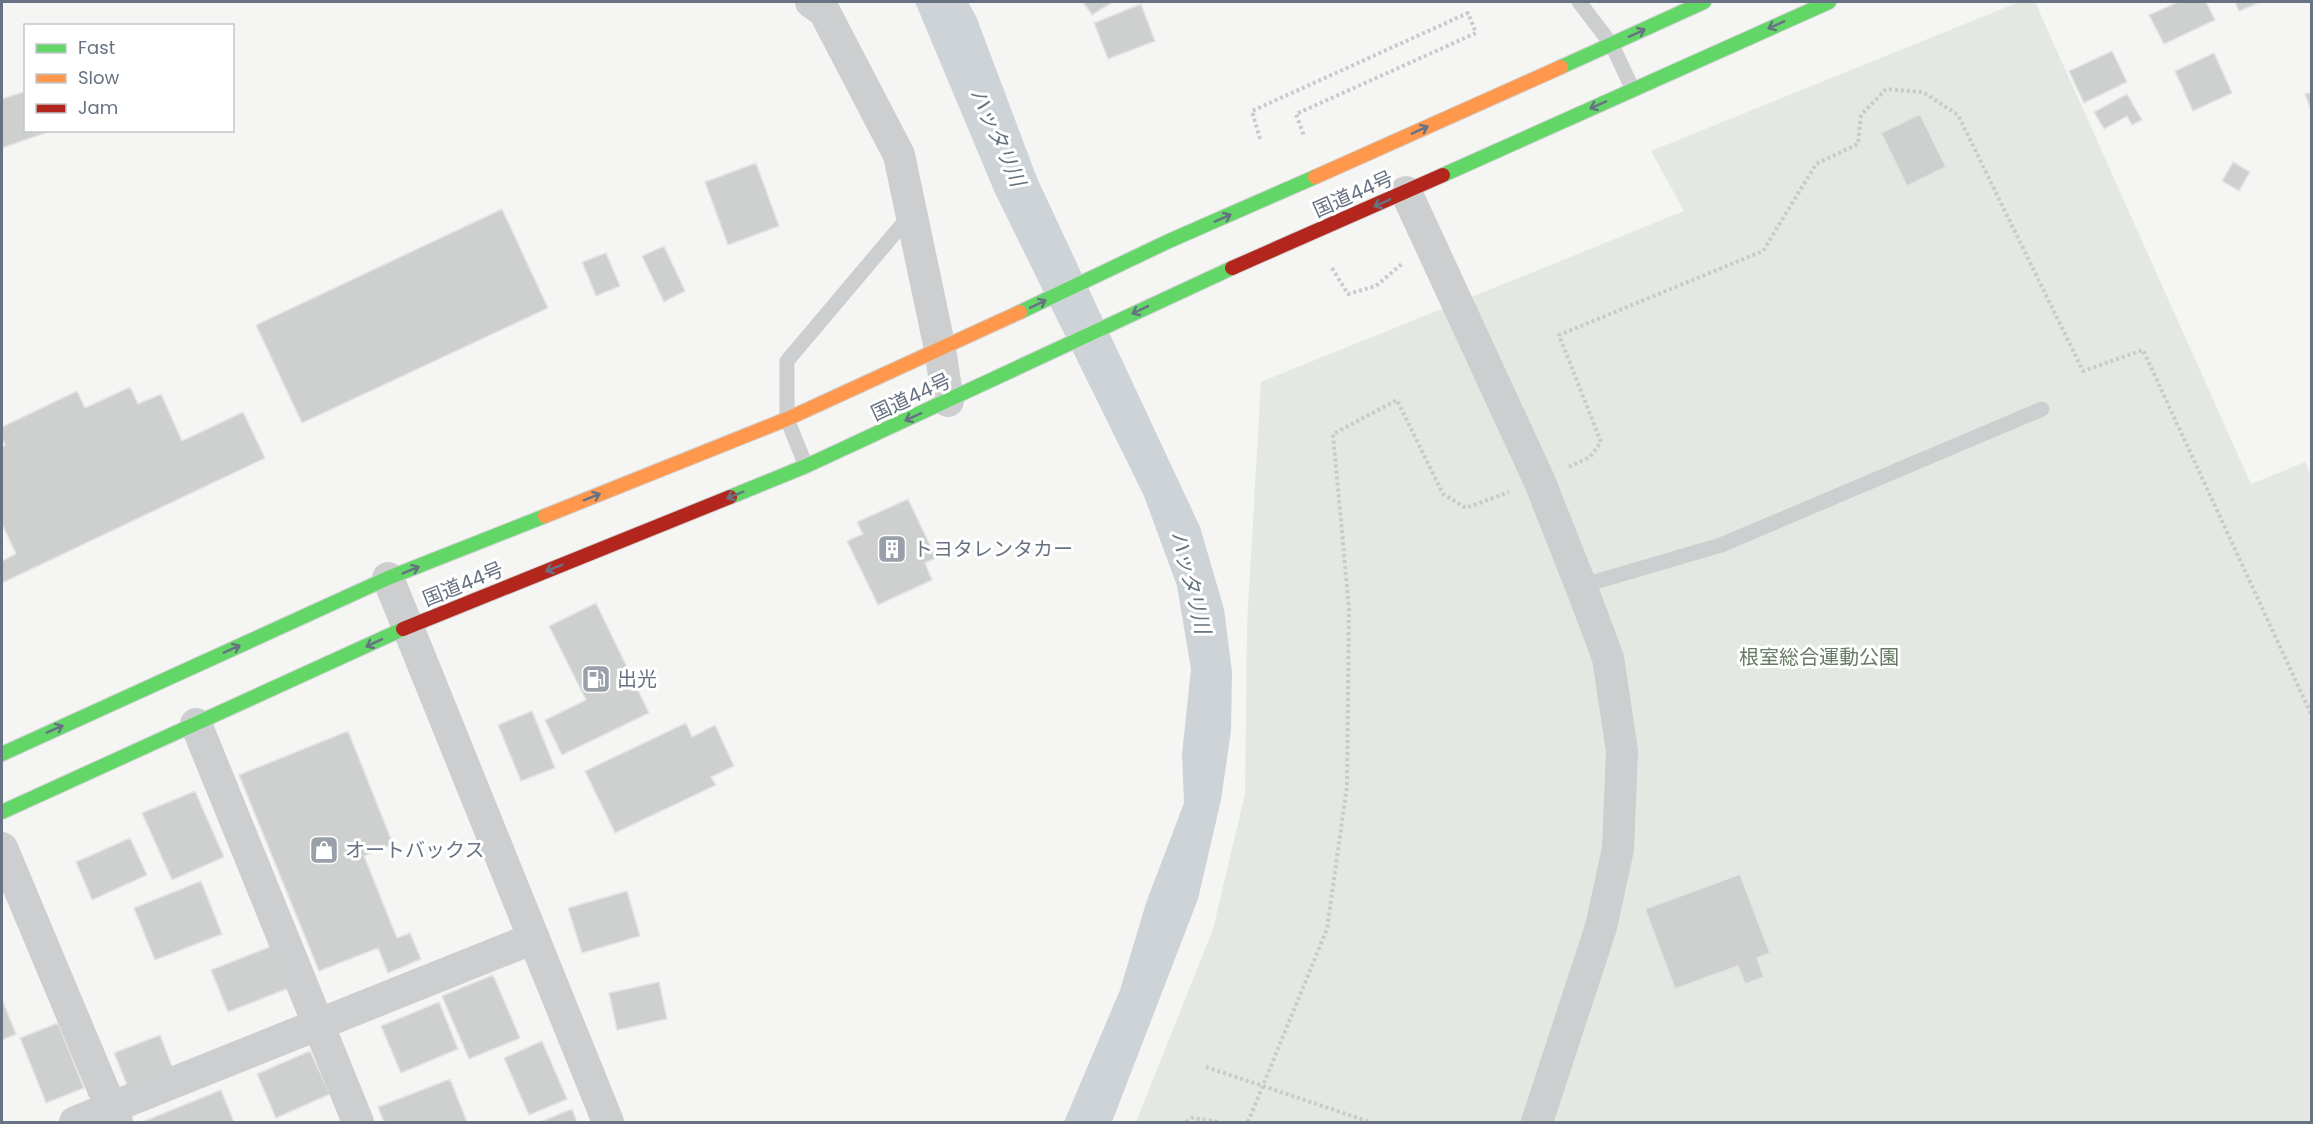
<svg xmlns="http://www.w3.org/2000/svg" width="2313" height="1124" font-family="Poppins,'Noto Sans JP',sans-serif">
	<style>
		.green { fill: #e4e8e2 }
		.water { fill: #ced3d7 }
		.building { fill: #ced0d0; stroke: #e4e4e4; stroke-width: 1.5 }
		.lines { fill: none; stroke-linecap: round; stroke-linejoin: round }
		.fast-casing { stroke: #d1d2d2; stroke-width: 16 }
		.slow-casing { stroke: #d1d2d2; stroke-width: 16 }
		.jam-casing { stroke: #d1d2d2; stroke-width: 16 }
		.path { stroke: #cacacb; stroke-width: 4; stroke-dasharray: 3 3; stroke-linecap: butt }
		.lane { stroke: #cdcecf; stroke-width: 15 }
		.street { stroke: #cdcecf; stroke-width: 32 }
		.fast { stroke: #63d668; stroke-width: 14 }
		.slow { stroke: #ff974d; stroke-width: 14 }
		.jam { stroke: #b3261e; stroke-width: 14 }
		.oneway { stroke: #677282 }
		.labels { text-anchor: middle; dominant-baseline: central; stroke-width: 6; stroke-linejoin: round; paint-order: stroke }
		.street-label { font-size: 20px; fill: #677282; stroke: #fff }
		.poi-label { font-size: 20px; fill: #677282; stroke: #fff; text-anchor: start }
		.park-label { font-size: 20px; fill: #677a65; stroke: #fff }
		.water-label { font-size: 21px; font-style: italic; fill: #63737f; stroke: #fff }
	</style>
	<rect width="100%" height="100%" fill="#f5f5f4"/>
	<path class="green" d="M2019,2H2035L2251,484L2305,462L2311,477V1122H1136L1213,929L1245,794L1247,625L1261,382L1684,211L1651,151Z"/>
	<path class="water" d="M915,2H968L976,16L1037,178L1200,527L1224,609L1232,672L1231,731L1221,800L1198,899L1112,1122H1064L1120,990L1146,903L1184,803L1182,754L1191,669L1177,586L1144,496L995,193Z"/>
	<path class="building" d="M1083,2H1113L1092,15Z
		M2178,2H2206L2215,20L2164,44L2149,15Z
		M2235,2H2261L2239,11Z
		M1141,4L1155,41L1108,59L1094,23Z
		M2112,51L2127,82L2084,103L2069,71Z
		M2214,53L2232,93L2193,111L2175,71Z
		M26,91V130H54L2,148V99Z
		M2312,92V113L2305,94Z
		M2127,94L2142,120L2132,125L2127,116L2104,129L2094,112Z
		M1920,114L1946,167L1907,186L1881,133Z
		M2233,162L2250,172L2239,191L2222,181Z
		M756,163L779,226L728,245L705,182Z
		M502,209L548,308L302,423L256,325Z
		M664,246L685,291L664,302L642,256Z
		M606,253L620,286L596,296L582,262Z
		M130,387L138,404L161,394L182,441L243,412L265,458L2,583V561L16,554L2,524V447L5,445L2,438V427L77,391L85,408Z
		M908,499L936,558L925,563L932,580L878,605L847,541L863,534L857,522Z
		M596,603L649,713L562,755L545,720L586,700L549,626Z
		M532,711L555,768L521,781L498,725Z
		M686,723L692,737L715,725L734,766L711,777L716,785L615,833L585,771Z
		M348,731L393,844L364,856L397,938L410,933L421,959L388,973L378,948L319,971L239,775Z
		M195,791L224,857L172,880L142,813Z
		M130,838L147,875L92,900L76,862Z
		M1740,874L1770,953L1757,958L1764,977L1745,984L1738,966L1675,989L1645,909Z
		M201,881L222,934L155,960L134,908Z
		M627,891L640,936L582,953L568,908Z
		M272,946L289,988L228,1012L211,970Z
		M493,975L520,1038L469,1059L442,996Z
		M659,982L667,1019L617,1030L609,993Z
		M2,999L16,1034L2,1040Z
		M439,1002L458,1049L401,1073L381,1026Z
		M58,1023L84,1088L46,1103L20,1038Z
		M160,1035L175,1074L130,1092L114,1053Z
		M542,1041L567,1099L529,1115L504,1058Z
		M310,1051L330,1094L276,1118L257,1074Z
		M450,1079L467,1122H384L378,1107Z
		M221,1090L234,1122H142Z
		M572,1109L577,1122H540Z"/>
	<g class="lines">
		<g class="fast-casing">
			<path id="fast" d="M1561,67L1704,2
				M1443,175L1829,2
				M1020,312L1169,241L1315,177
				M730,497L806,466L1232,268
				M2,754L388,578L545,516
				M2,812L403,629"/>
		</g>
		<g class="slow-casing">
			<path id="slow" d="M1315,177L1561,67
				M545,516L787,419L1020,312"/>
		</g>
		<g class="jam-casing">
			<path id="jam" d="M1232,268L1443,175
				M403,629L730,497"/>
		</g>
		<path class="path" d="M1260,139L1252,111L1468,13L1476,33L1296,114L1304,136
			M1332,268L1348,294L1376,286L1403,263
			M1569,467L1590,457L1601,442L1559,335L1763,251L1816,164L1858,144L1861,115L1886,89L1923,92L1958,115L2083,371L2143,350L2312,716
			M1206,1067L1370,1122
			M1186,1122L1192,1118L1220,1122
			M1248,1122L1327,929L1347,786L1349,609L1333,434L1397,400L1443,494L1466,508L1509,492"/>
		<path class="lane" d="M1579,2L1612,45L1633,90
			M806,466L787,419V361L911,214
			M1581,586L1721,545L2042,409"/>
		<path class="street" d="M811,2L824,11L899,155L940,349L948,401
			M1406,192L1539,480L1581,586L1608,658L1622,751L1618,849L1601,927L1537,1122
			M388,578L608,1122
			M196,724L358,1122
			M2,848L117,1122
			M75,1122L534,938"/>
		<use href="#fast" class="fast"/>
		<use href="#slow" class="slow"/>
		<use href="#jam" class="jam"/>
	</g>
	<defs><path id="oneway-shaft" d="M-6 0H5M1.5-3L5.5 0L1.5 3" fill="none" stroke-width="1.6" stroke-linecap="round" stroke-linejoin="round" transform="scale(1.5)"/></defs>
	<g class="oneway">
		<use href="#oneway-shaft" transform="translate(1776 25) rotate(156)"/>
		<use href="#oneway-shaft" transform="translate(1637 33) rotate(-25)"/>
		<use href="#oneway-shaft" transform="translate(1598 105) rotate(156)"/>
		<use href="#oneway-shaft" transform="translate(1420 130) rotate(-24)"/>
		<use href="#oneway-shaft" transform="translate(1382 203) rotate(156)"/>
		<use href="#oneway-shaft" transform="translate(1223 218) rotate(-24)"/>
		<use href="#oneway-shaft" transform="translate(1038 304) rotate(-25)"/>
		<use href="#oneway-shaft" transform="translate(1140 310) rotate(154)"/>
		<use href="#oneway-shaft" transform="translate(913 417) rotate(155)"/>
		<use href="#oneway-shaft" transform="translate(735 495) rotate(158)"/>
		<use href="#oneway-shaft" transform="translate(592 497) rotate(-22)"/>
		<use href="#oneway-shaft" transform="translate(554 568) rotate(158)"/>
		<use href="#oneway-shaft" transform="translate(411 570) rotate(-22)"/>
		<use href="#oneway-shaft" transform="translate(374 643) rotate(155)"/>
		<use href="#oneway-shaft" transform="translate(232 649) rotate(-24)"/>
		<use href="#oneway-shaft" transform="translate(55 729) rotate(-24)"/>
	</g>
	<defs>
		<g id="building-square" transform="scale(1.5)"><rect x="-9" y="-9" width="18" height="18" rx="4" fill="#99a0aa" stroke="#fff"/><path d="M-4-6H4V6H1V3H-1V6H-4ZM-2.5-4.3h1.7v1.8h-1.7ZM.8-4.3h1.7v1.8H.8ZM-2.5-1h1.7V.8h-1.7ZM.8-1h1.7V.8H.8Z" fill="#fff"/></g>
		<g id="fuel-square" transform="scale(1.5)"><rect x="-9" y="-9" width="18" height="18" rx="4" fill="#99a0aa" stroke="#fff"/><path d="M-5.5-6h7V0h2V4h1.3V-2.5L3-4.5l.8-.8L6-3V5H2.5V1h-1V6h-7ZM-4.2-4.7v3.2H.2V-4.7Z" fill="#fff"/></g>
		<g id="shop-square" transform="scale(1.5)"><rect x="-9" y="-9" width="18" height="18" rx="4" fill="#99a0aa" stroke="#fff"/><path d="M-5-2.5h2.3a2.7 3.5 0 0 1 5.4 0H5L5.5 6h-11ZM-1.5-2.5h3a1.5 2.3 0 0 0-3 0Z" fill="#fff"/></g>
	</defs>
	<g fill-rule="evenodd">
		<use href="#building-square" x="892" y="549"/>
		<use href="#fuel-square" x="596" y="679"/>
		<use href="#shop-square" x="324" y="850"/>
	</g>
	<g class="labels">
		<g class="street-label">
			<text transform="translate(1353 194) rotate(-24)">国道44号</text>
			<text transform="translate(911 397) rotate(-25)">国道44号</text>
			<text transform="translate(463 584) rotate(-22)">国道44号</text>
		</g>
		<g class="poi-label">
			<text x="913" y="549">トヨタレンタカー</text>
			<text x="617" y="679">出光</text>
			<text x="345" y="850">オートバックス</text>
		</g>
		<g class="park-label">
			<text x="1819" y="657">根室総合運動公園</text>
		</g>
		<g class="water-label">
			<text transform="translate(998 137) rotate(66)">ハッタリ川</text>
			<text transform="translate(1191 582) rotate(76)">ハッタリ川</text>
		</g>
	</g>
	<rect width="2313" height="1124" fill="none" stroke="#677282" stroke-width="6"/>
	<rect x="24" y="24" width="210" height="108" fill="#ffffff" stroke="#c2c7cd" stroke-width="1.5"/>
	<rect x="36" y="44" width="30" height="9" fill="#63d668" stroke="#c2c7cd" stroke-width="1.5"/>
	<text x="78" y="54" font-size="18" fill="#677282">Fast</text>
	<rect x="36" y="74" width="30" height="9" fill="#ff974d" stroke="#c2c7cd" stroke-width="1.5"/>
	<text x="78" y="84" font-size="18" fill="#677282">Slow</text>
	<rect x="36" y="104" width="30" height="9" fill="#b3261e" stroke="#c2c7cd" stroke-width="1.5"/>
	<text x="78" y="114" font-size="18" fill="#677282">Jam</text>
</svg>
